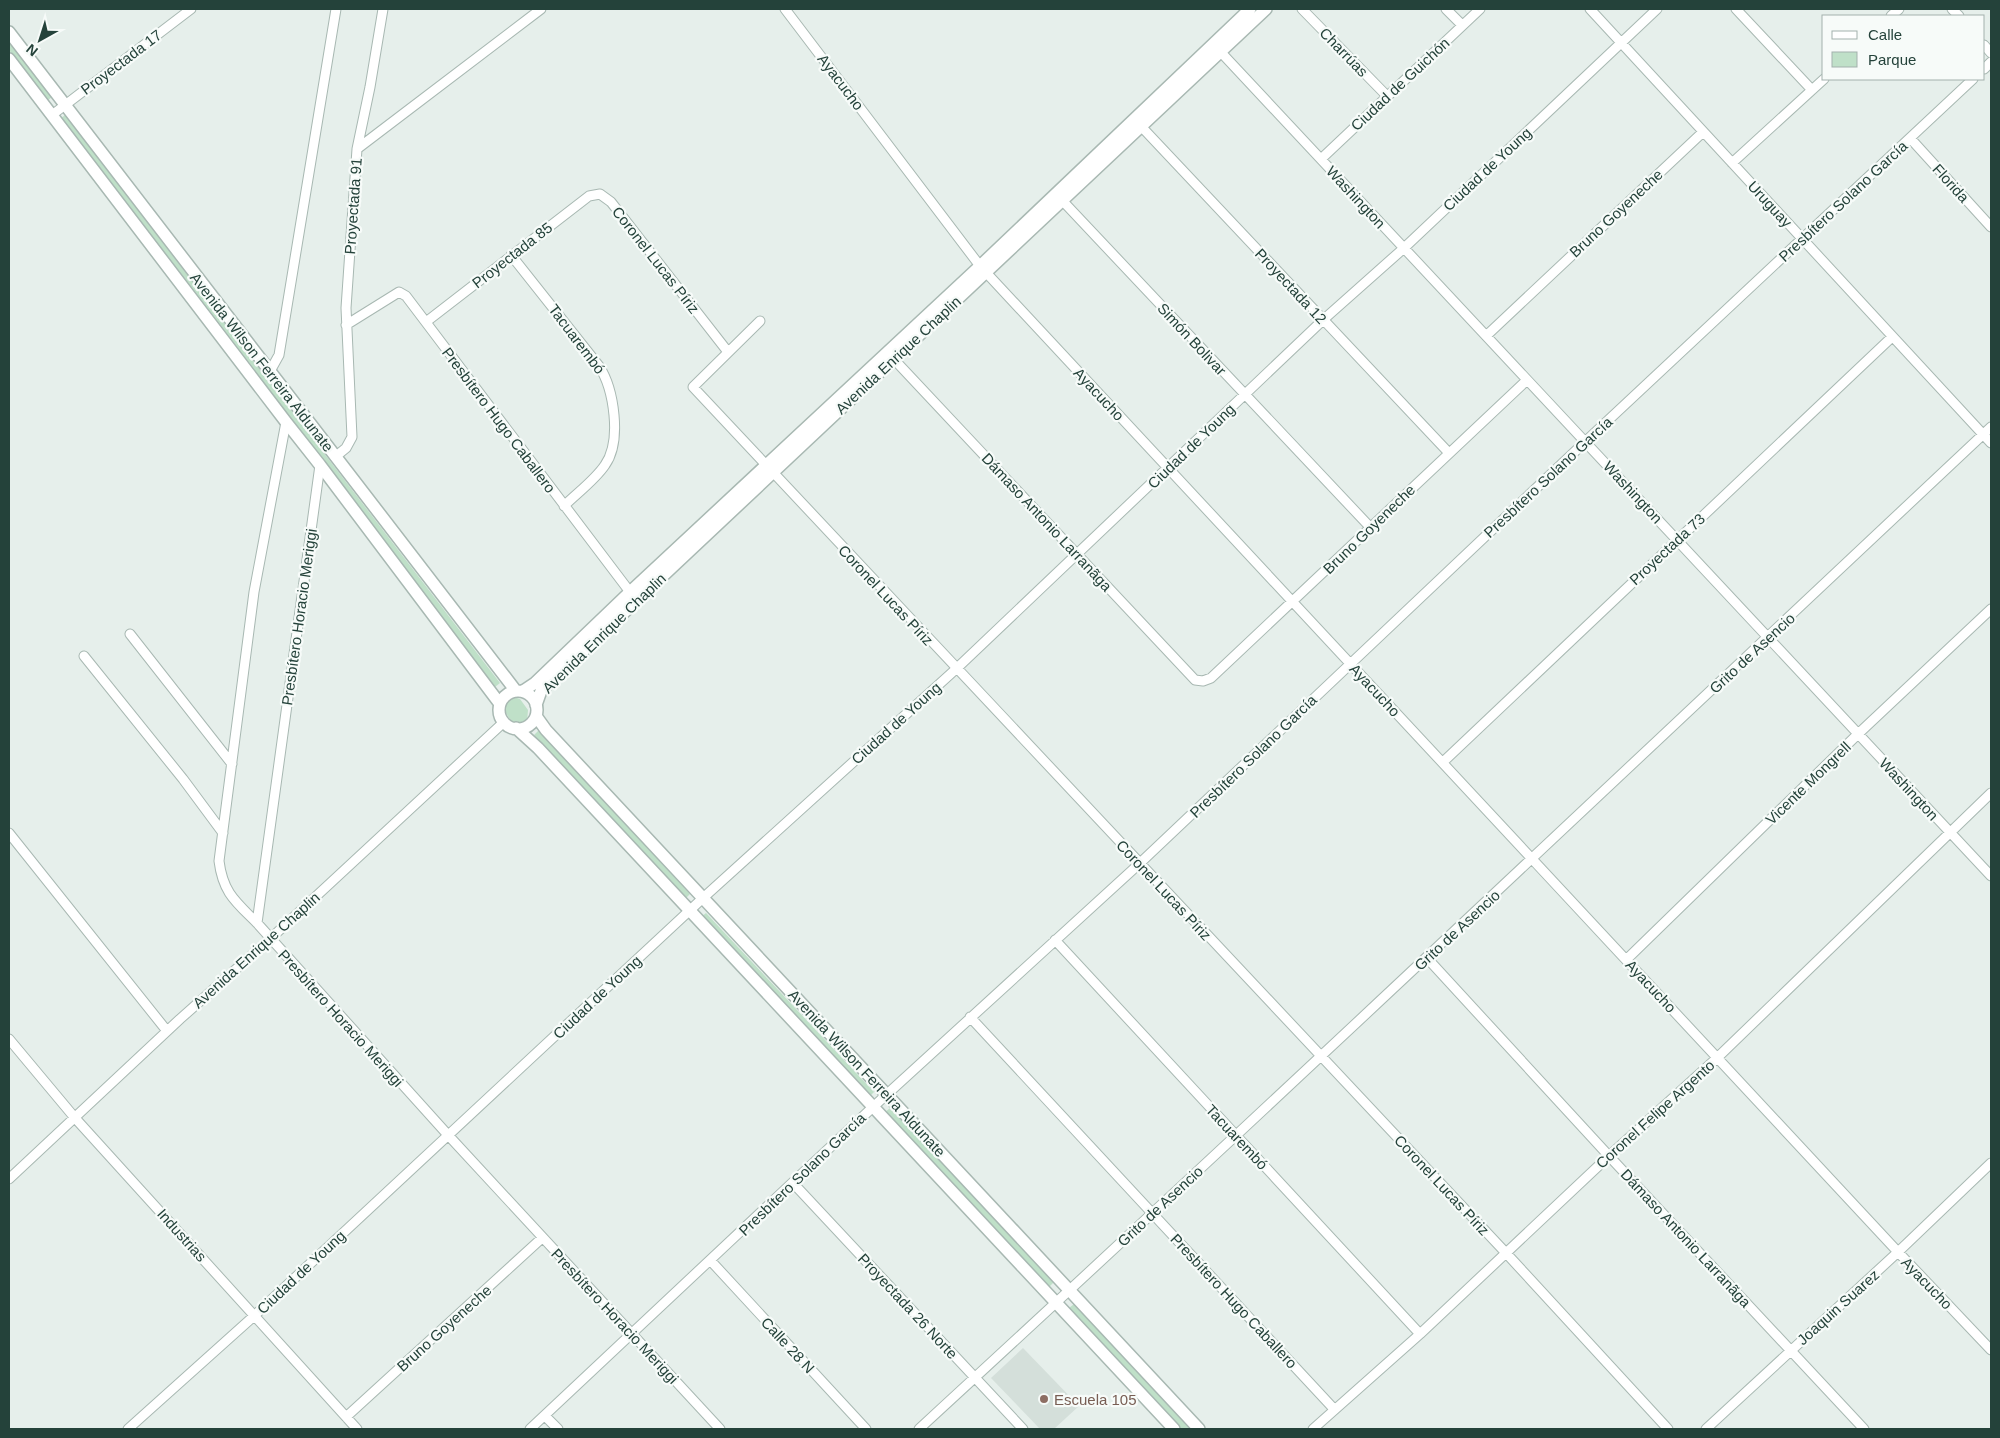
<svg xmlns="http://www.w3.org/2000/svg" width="2000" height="1438" font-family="Arial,sans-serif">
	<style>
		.built { fill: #d4dfda }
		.green { fill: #bfe0c8 }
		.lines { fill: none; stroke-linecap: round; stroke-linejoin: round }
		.minor-casing { stroke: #a8b8b2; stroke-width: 11 }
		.tertiary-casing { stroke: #a8b8b2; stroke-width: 14 }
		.minor { stroke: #fff; stroke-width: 9 }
		.tertiary { stroke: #fff; stroke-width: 11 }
		.education-dot { fill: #8d6e63; stroke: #f7fbf9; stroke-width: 2 }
		.labels { text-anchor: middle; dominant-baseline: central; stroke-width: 4.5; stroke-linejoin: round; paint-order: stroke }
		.street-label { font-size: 15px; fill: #24423a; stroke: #f7fbf9 }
		.education-label { font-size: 15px; fill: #785e54; stroke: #f7fbf9; text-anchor: start }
	</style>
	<rect width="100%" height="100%" fill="#e6efeb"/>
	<path class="built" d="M1023,1348L1079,1406L1054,1429H1040L991,1378Z"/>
	<path class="green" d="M9,40L52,97L47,101L9,50Z
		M65,115L500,683L495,687L60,119Z
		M514,697L520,699L528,710L527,722C511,733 494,700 514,697Z
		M539,730L690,894L685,899L534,735Z
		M706,913L874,1092L869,1097L701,917Z
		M890,1108L1054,1282L1049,1287L884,1113Z
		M1074,1304L1190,1429H1180L1069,1308Z"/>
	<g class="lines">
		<g class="minor-casing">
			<path id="minor" d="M785,9L980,266L1898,1252L1991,1350
				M1302,9L1387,96
				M1446,9L1462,25
				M1590,9L1991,443
				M1736,9L1812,90
				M1952,9L1959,16
				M1891,16L1899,9
				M1984,45L1991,53
				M1216,47L1991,876
				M1984,69L1991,62
				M52,115L191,9
				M1137,122L1449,453
				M1910,138L1991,227
				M357,149L370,87L383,9
				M1321,159L1480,9
				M1732,163L1824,79
				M1058,196L1370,527
				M511,255L599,366C614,389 622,441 605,465C595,480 577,493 564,506
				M760,321L693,387L1506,1253L1668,1429
				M426,322L589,196L600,194L611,202L728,352
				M346,325L399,292L406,296L633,596
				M1486,336L1703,132
				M889,354L1195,680L1203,681L1211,678L1527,380
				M269,373L279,355L336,9
				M335,457L346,448L352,437L346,308L357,149L541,9
				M320,465L257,923L448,1135L720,1429
				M130,634L232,764
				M84,656L183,779L223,833
				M1443,762L1892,337
				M9,833L167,1031
				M257,923C236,902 223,893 219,861L254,592L286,422
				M1055,940L1420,1334
				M1427,958L1609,1156L1864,1429
				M1627,959L1858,734L1991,609
				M970,1017L1334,1409
				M9,1039L75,1118L357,1429
				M9,1179L180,1019L270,939L504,722
				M793,1183L1023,1429
				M710,1260L866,1429
				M545,1416L558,1429
				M346,1417L542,1238
				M128,1429L255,1315L703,898L956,669L1323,320L1404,248L1657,9
				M530,1429L873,1107L1139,864L1586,441L1973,79
				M919,1429C1279,1098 1634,762 1991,427
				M1313,1429L1420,1334L1609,1156L1718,1057L1991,793
				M1706,1429L1898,1252L1991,1163"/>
		</g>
		<g class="tertiary-casing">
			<path id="tertiary" d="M9,32L516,691
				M9,59L286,422L320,465L500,704
				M523,691L535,683L630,592L980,266L1250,9
				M499 710a19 19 0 1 1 38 0a19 19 0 1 1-38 0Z
				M536,705L541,691L550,682L1266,9
				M536,716L546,730L1199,1429
				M516,728L538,748L1174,1429"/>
		</g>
		<use href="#minor" class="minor"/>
		<use href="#tertiary" class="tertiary"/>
	</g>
	<circle class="education-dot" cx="1044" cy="1399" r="5"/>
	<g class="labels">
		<g class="street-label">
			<text transform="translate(1344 52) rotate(46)">Charrúas</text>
			<text transform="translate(121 62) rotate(-37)">Proyectada 17</text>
			<text transform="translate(841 82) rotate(53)">Ayacucho</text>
			<text transform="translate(1400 84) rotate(-43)">Ciudad de Guichón</text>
			<text transform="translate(1487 169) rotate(-43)">Ciudad de Young</text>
			<text transform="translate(1951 183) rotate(48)">Florida</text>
			<text transform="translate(1356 197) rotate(47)">Washington</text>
			<text transform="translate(1843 201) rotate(-43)">Presbítero Solano García</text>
			<text transform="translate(1770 204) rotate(47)">Uruguay</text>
			<text transform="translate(353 206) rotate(-86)">Proyectada 91</text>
			<text transform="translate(1616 213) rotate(-43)">Bruno Goyeneche</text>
			<text transform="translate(512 255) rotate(-38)">Proyectada 85</text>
			<text transform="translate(656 260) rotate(52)">Coronel Lucas Píriz</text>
			<text transform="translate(1291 286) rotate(47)">Proyectada 12</text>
			<text transform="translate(577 339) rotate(53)">Tacuarembó</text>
			<text transform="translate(1192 339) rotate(47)">Simón Bolivar</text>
			<text transform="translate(898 355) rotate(-43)">Avenida Enrique Chaplin</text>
			<text transform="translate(262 362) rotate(52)">Avenida Wilson Ferreira Aldunate</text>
			<text transform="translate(1099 394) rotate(47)">Ayacucho</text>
			<text transform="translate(499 420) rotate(53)">Presbítero Hugo Caballero</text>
			<text transform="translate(1191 446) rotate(-44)">Ciudad de Young</text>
			<text transform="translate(1548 477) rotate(-43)">Presbítero Solano García</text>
			<text transform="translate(1633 492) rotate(47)">Washington</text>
			<text transform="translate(1047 522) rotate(47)">Dámaso Antonio Larranãga</text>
			<text transform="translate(1369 529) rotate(-44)">Bruno Goyeneche</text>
			<text transform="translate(1667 549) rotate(-43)">Proyectada 73</text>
			<text transform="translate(886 595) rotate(47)">Coronel Lucas Píriz</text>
			<text transform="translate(299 617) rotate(-82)">Presbítero Horacio Meriggi</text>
			<text transform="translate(604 633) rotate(-44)">Avenida Enrique Chaplin</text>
			<text transform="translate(1752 653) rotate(-43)">Grito de Asencio</text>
			<text transform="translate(1375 690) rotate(47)">Ayacucho</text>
			<text transform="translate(896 723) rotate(-42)">Ciudad de Young</text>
			<text transform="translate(1253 756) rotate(-44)">Presbítero Solano García</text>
			<text transform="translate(1808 783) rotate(-44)">Vicente Mongrell</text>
			<text transform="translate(1909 789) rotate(47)">Washington</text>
			<text transform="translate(1164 890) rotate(47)">Coronel Lucas Píriz</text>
			<text transform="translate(1457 930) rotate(-43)">Grito de Asencio</text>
			<text transform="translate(256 950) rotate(-42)">Avenida Enrique Chaplin</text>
			<text transform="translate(1651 986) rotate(47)">Ayacucho</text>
			<text transform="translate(597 997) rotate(-43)">Ciudad de Young</text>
			<text transform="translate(341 1018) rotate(48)">Presbítero Horacio Meriggi</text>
			<text transform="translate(867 1073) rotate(47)">Avenida Wilson Ferreira Aldunate</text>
			<text transform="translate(1655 1114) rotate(-42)">Coronel Felipe Argento</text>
			<text transform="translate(1237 1137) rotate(47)">Tacuarembó</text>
			<text transform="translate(802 1174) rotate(-44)">Presbítero Solano García</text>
			<text transform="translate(1442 1185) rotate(47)">Coronel Lucas Píriz</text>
			<text transform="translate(1160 1206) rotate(-43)">Grito de Asencio</text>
			<text transform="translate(182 1235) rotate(48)">Industrias</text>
			<text transform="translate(1686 1238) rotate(47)">Dámaso Antonio Larranãga</text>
			<text transform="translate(301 1272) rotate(-43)">Ciudad de Young</text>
			<text transform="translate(1927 1283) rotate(46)">Ayacucho</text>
			<text transform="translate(1234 1301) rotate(47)">Presbítero Hugo Caballero</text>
			<text transform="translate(908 1306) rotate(47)">Proyectada 26 Norte</text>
			<text transform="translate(1838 1307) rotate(-42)">Joaquin Suarez</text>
			<text transform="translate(615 1316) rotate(47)">Presbítero Horacio Meriggi</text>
			<text transform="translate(444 1328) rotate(-42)">Bruno Goyeneche</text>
			<text transform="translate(788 1345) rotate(47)">Calle 28 N</text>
		</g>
		<g class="education-label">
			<text x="1054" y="1399">Escuela 105</text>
		</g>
	</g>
	<rect width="2000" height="1438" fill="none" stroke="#24423a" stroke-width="20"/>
	<rect x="1822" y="15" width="162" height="65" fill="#f7fbf9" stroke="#a3b1ad"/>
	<rect x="1832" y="31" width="25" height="8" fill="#ffffff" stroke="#a3b1ad"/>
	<text x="1868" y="40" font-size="15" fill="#24423a">Calle</text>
	<rect x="1832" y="52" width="25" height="15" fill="#bfe0c8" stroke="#a3b1ad"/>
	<text x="1868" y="65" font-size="15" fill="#24423a">Parque</text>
	<g transform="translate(40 40) rotate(219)" stroke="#f7fbf9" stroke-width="4" paint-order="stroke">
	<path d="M0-4L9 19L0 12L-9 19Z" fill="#24423a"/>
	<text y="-8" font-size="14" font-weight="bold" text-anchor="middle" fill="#24423a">N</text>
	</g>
</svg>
